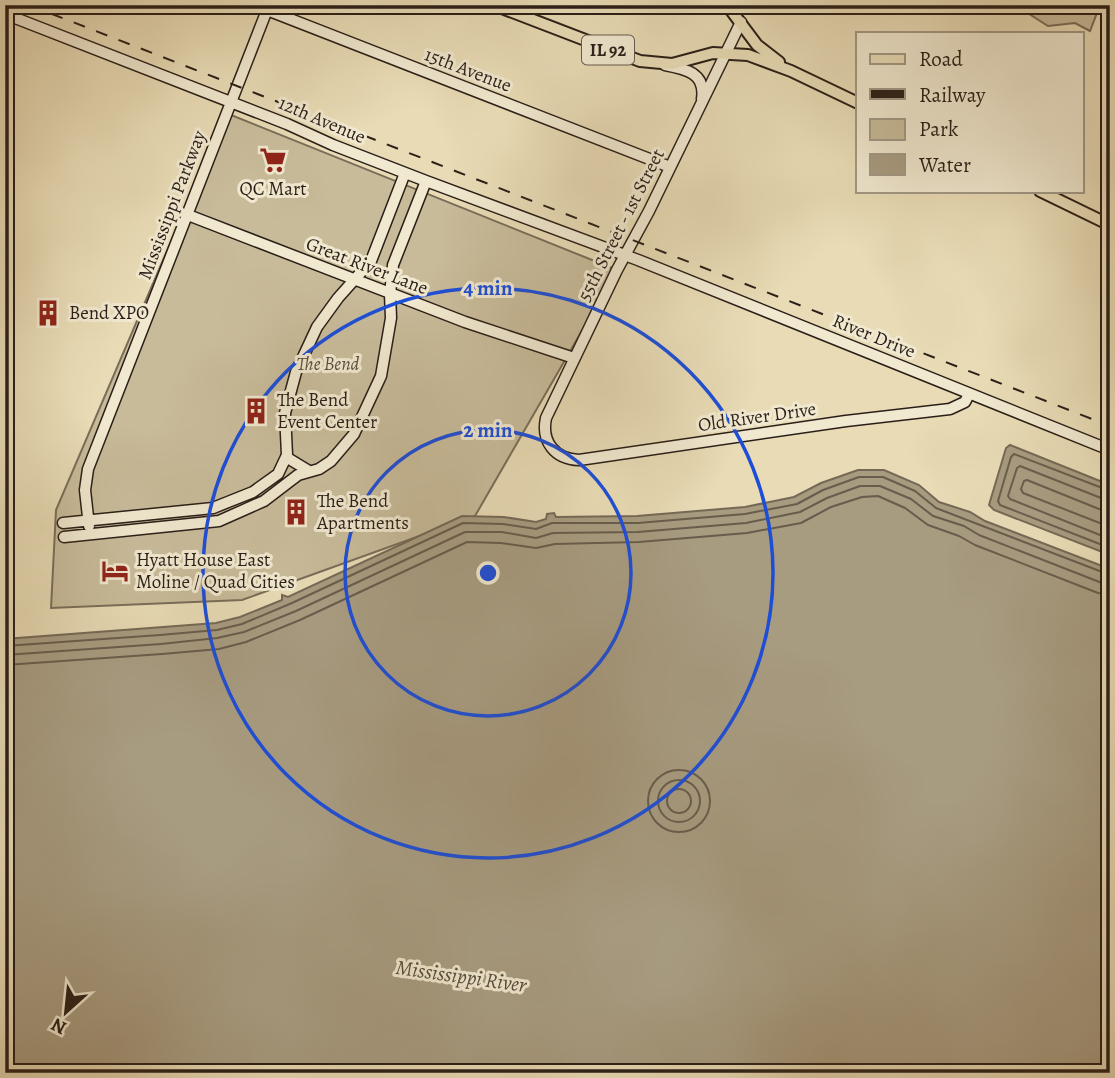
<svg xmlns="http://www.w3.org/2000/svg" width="1115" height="1078" font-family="Alegreya,serif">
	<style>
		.green { fill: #c8bb9a; stroke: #796d59; stroke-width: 2 }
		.water { fill: #a79b80; stroke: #756956; stroke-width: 2 }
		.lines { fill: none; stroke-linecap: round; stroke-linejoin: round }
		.shore { stroke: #685d4c; stroke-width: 2 }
		.secondary-casing { stroke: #2a1f18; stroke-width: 13 }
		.primary-casing { stroke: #2a1f18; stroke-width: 14 }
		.secondary { stroke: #f0e8cf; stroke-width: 10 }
		.primary { stroke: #e8dbb5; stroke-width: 10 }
		.rail { stroke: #2a1f18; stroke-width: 2; stroke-dasharray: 12 12; stroke-linecap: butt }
		.ring { fill: none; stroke: #1d4ed8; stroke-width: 3.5 }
		.labels { text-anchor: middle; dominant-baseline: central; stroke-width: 6; stroke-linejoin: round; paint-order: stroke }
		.shield { fill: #f0e8cf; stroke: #655b4f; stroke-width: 2 }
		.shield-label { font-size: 18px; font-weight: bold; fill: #2a1f18 }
		.street-label { font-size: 19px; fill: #2a1f18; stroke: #f0e8cf }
		.poi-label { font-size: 19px; fill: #2a1f18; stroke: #f0e8cf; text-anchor: start }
		.park-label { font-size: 19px; font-style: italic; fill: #594e3f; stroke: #f0e8cf }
		.water-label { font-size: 21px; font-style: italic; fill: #564a3c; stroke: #f0e8cf }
		.centre { fill: #1d4ed8; stroke: #f0e8cf; stroke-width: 3.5 }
		.ring-label { font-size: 21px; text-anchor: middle; font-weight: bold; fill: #1d4ed8; stroke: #f0e8cf; stroke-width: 6; stroke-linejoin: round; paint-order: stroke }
	</style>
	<rect width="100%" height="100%" fill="#e8dbb5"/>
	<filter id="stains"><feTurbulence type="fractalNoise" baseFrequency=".00286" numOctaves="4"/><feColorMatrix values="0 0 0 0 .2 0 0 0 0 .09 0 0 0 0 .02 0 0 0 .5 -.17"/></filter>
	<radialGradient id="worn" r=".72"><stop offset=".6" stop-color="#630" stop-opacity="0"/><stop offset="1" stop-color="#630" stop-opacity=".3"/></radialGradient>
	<path class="green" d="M1015,5H1056L1067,11L1081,8L1082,5H1100L1090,31L1075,23L1048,26Z
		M226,113L617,270L475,516L242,600L51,608L56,510Z"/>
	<path class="water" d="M1010,445L1110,485V555L994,510L989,505L1006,448Z
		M858,470H884L919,485L939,502L970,512L985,521L1110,569V1073H5V639L216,623L240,617L282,600V595L288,597L462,516L504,517L536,522L546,519L547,514L554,513L556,517L637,516L745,507L794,497L821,483Z"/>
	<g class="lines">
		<path class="shore" d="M1110,491L1014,454L1011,457L998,501L1000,505L1110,548
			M1110,500L1101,498L1020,466L1017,468L1008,496L1010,499L1110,539
			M1110,510L1099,509L1027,480L1024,481L1021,489L1023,493L1110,527
			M5,646L160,635L217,630L242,624L292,603L463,523L503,524L536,529L552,523H638L745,514L797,504L823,490L859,477H883L915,491L936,508L1110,575
			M5,655L161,644L217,638L244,632L296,611L465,532H502L536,538L553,533L638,532L746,523L800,512L827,498L860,486H880L911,499L933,516L964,526L979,535L1102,583L1110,584
			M5,665L162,654L219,649L246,642L300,620L467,542L501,543L536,548L555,544L639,542L747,533L801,523L831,507L862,497L878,496L905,508L928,525L959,536L975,545L1098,593L1110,595
			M648 801a31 31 0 1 1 62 0a31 31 0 1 1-62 0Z
			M658 801a21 21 0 1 1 42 0a21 21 0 1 1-42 0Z
			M667 801a12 12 0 1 1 24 0a12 12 0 1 1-24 0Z"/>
		<g class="secondary-casing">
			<path id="secondary" d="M254,5L670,167
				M5,14L287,124L333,145L426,181L638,260L1110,450
				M741,22L649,211L617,270L546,418C541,442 555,459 579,460L846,421L950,409L965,402L969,394
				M665,65C686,69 706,73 702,99
				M188,215L465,322L574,358
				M286,457L309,471
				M63,523L213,508L253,492L278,474L287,455L285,413L296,372L317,327L338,298L371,261L405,173
				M89,526L85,490L88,469L267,10
				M64,537L219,521L264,501L298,475L319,469L331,461L354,434L381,376L391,318L390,294L393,265L426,181"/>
		</g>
		<g class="primary-casing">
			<path id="primary" d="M494,5L640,61L672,64L713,53L748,55L791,71L858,103
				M727,5L757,45L779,62
				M1040,191L1110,225"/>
		</g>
		<use href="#secondary" class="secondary"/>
		<use href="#primary" class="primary"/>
		<path class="rail" d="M29,5L1110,426"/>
	</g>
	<g class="ring">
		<circle cx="488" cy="573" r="143"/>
		<circle cx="488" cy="573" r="285"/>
	</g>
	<defs>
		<g id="supermarket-bare" transform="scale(2.1)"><path d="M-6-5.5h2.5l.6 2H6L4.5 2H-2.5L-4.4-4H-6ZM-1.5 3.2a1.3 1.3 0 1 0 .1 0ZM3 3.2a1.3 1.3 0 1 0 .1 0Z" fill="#8f2418" stroke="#f0e8cf" stroke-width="2.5" paint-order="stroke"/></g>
		<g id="building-bare" transform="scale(2.1)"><path d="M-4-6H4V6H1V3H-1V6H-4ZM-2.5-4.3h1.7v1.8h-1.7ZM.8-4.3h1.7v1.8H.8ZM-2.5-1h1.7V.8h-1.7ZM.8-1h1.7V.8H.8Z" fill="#8f2418" stroke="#f0e8cf" stroke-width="2.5" paint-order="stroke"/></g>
		<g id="hotel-bare" transform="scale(2.1)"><path d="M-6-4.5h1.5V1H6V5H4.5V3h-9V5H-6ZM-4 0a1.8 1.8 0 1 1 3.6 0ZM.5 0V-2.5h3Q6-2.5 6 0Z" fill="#8f2418" stroke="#f0e8cf" stroke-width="2.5" paint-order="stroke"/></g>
	</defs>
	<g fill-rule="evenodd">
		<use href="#supermarket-bare" x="273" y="160"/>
		<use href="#building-bare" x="48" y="313"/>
		<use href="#building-bare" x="256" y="411"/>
		<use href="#building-bare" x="296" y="512"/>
		<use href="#hotel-bare" x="115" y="571"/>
	</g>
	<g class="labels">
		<rect class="shield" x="582" y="35.5" width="52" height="29" rx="5"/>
		<g class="shield-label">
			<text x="608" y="50">IL 92</text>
		</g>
		<g class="street-label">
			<text transform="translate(468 70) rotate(21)">15th Avenue</text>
			<text transform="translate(322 120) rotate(23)">12th Avenue</text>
			<text transform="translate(172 205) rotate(-69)">Mississippi Parkway</text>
			<text transform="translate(621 225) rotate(-63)">55th Street - 1st Street</text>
			<text transform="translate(367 266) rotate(21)">Great River Lane</text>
			<text transform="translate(874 336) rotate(22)">River Drive</text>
			<text transform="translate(757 417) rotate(-8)">Old River Drive</text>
		</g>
		<g class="poi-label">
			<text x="273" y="189" text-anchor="middle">QC Mart</text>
			<text x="69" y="313">Bend XPO</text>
			<text x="277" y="400">The Bend<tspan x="277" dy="22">Event Center</tspan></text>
			<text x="317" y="501">The Bend<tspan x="317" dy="22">Apartments</tspan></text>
			<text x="136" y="560">Hyatt House East<tspan x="136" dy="22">Moline / Quad Cities</tspan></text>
		</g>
		<g class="park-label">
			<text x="328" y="364">The Bend</text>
		</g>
		<g class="water-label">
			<text transform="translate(461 976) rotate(8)">Mississippi River</text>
		</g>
	</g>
	<circle cx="488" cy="573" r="10" class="centre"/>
	<g class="ring-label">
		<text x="488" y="295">4 min</text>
		<text x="488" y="437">2 min</text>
	</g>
	<rect width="1115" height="1078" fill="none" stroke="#e8dbb5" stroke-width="28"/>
	<rect x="7" y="7" width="1101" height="1064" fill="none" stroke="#2a1f18" stroke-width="3.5"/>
	<rect x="14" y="14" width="1087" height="1050" fill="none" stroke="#2a1f18" stroke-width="2"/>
	<rect x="856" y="32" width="228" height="161" fill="#f0e8cf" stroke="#a19886" stroke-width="2"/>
	<rect x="870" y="54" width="35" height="10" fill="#e8dbb5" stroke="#a19886" stroke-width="2"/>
	<text x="919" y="66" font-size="21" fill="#2a1f18">Road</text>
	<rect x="870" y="89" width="35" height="10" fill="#2a1f18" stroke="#a19886" stroke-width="2"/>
	<text x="919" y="102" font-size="21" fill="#2a1f18">Railway</text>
	<rect x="870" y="119" width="35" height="21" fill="#c8bb9a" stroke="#a19886" stroke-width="2"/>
	<text x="919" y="136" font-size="21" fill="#2a1f18">Park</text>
	<rect x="870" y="154" width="35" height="21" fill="#a79b80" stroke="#a19886" stroke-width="2"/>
	<text x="919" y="172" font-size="21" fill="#2a1f18">Water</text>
	<g transform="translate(66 1012) rotate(207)" stroke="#f0e8cf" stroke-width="5" paint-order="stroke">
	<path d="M0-5L12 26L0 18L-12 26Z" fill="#2a1f18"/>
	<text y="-10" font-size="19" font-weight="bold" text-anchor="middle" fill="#2a1f18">N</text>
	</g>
	<rect width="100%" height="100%" filter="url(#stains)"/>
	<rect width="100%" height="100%" fill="url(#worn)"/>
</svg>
